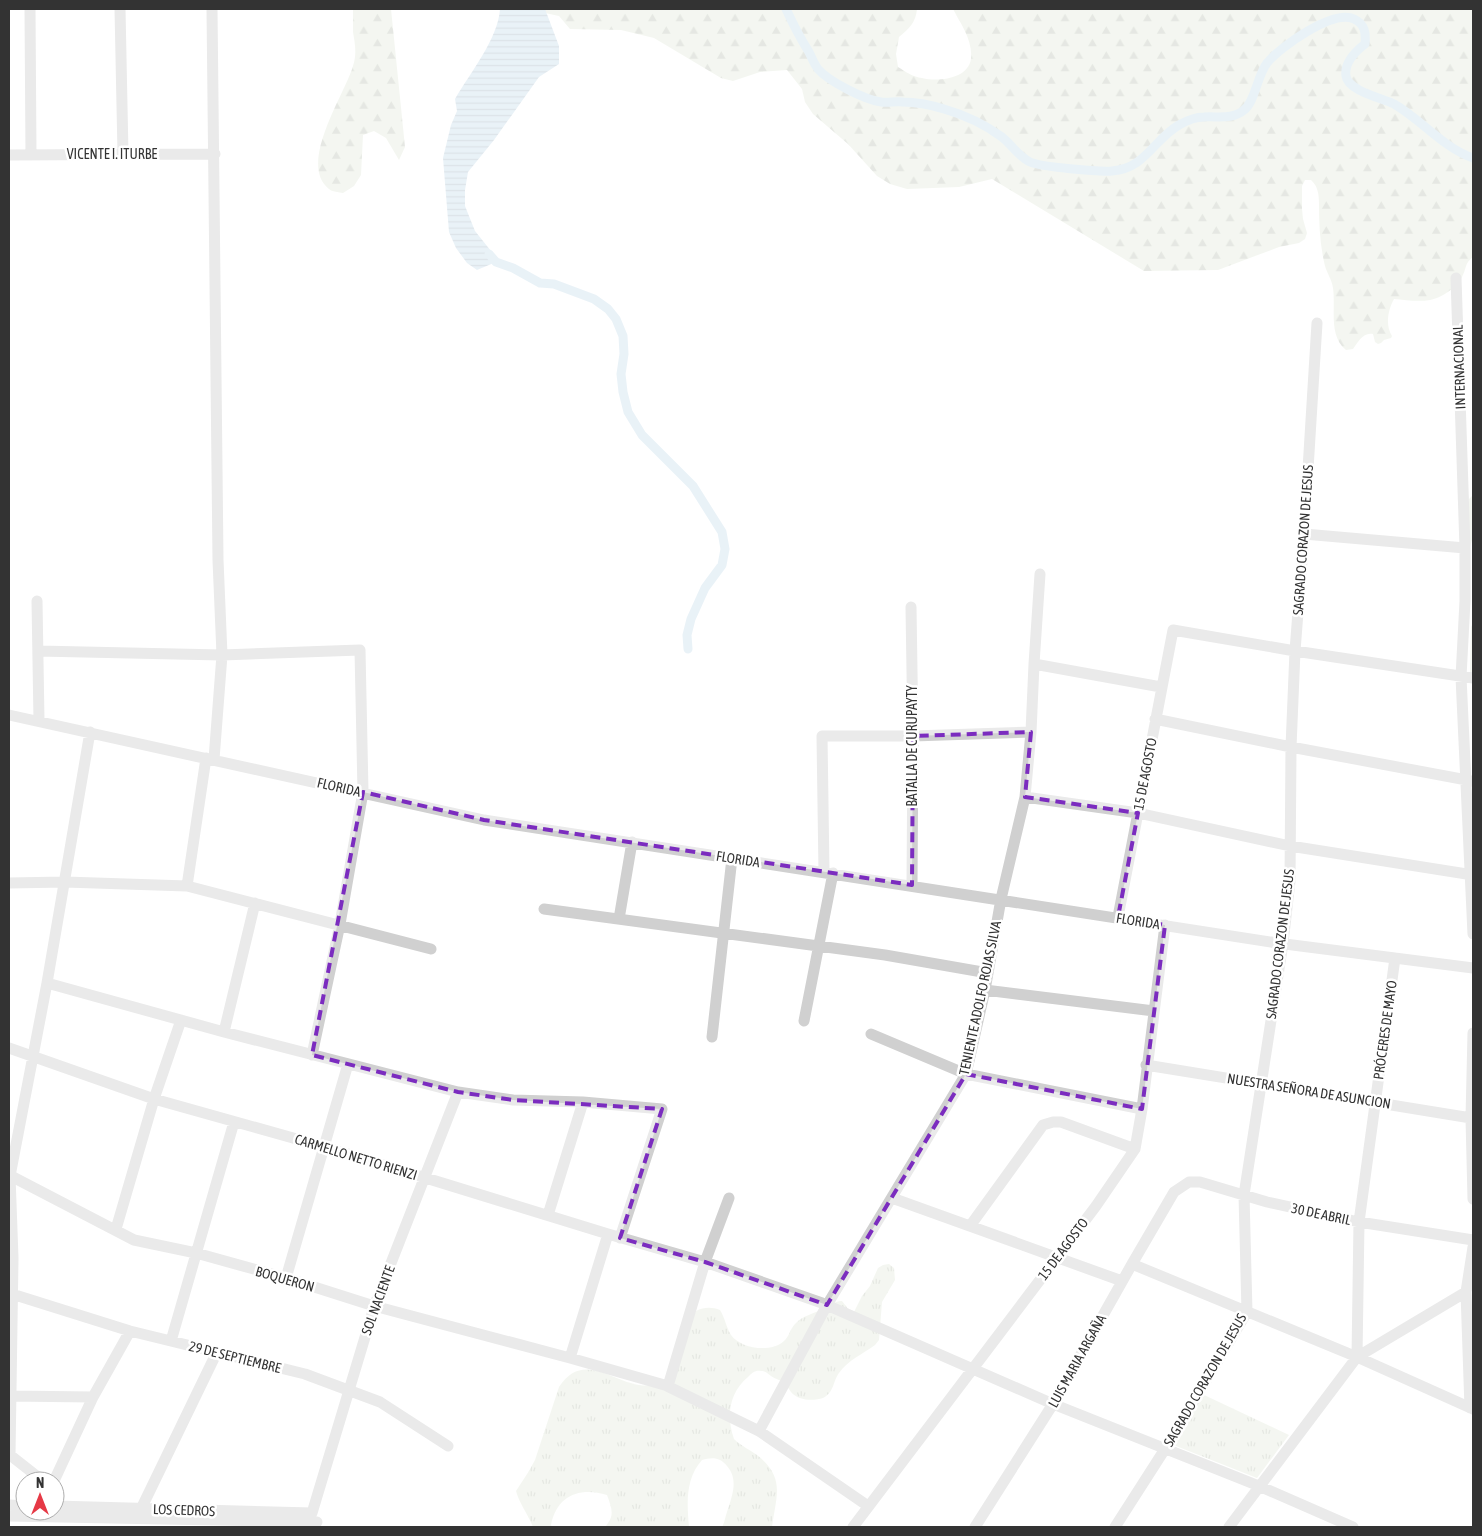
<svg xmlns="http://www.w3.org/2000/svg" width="1482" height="1536" font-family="'Asap Condensed',sans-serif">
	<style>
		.forest { fill: url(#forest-firs) }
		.park { fill: url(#park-tufts) }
		.water { fill: url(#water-rules) }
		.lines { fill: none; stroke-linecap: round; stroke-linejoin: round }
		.canal { stroke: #cfe2ee; stroke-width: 9 }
		.minor { stroke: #d0d0d0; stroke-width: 11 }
		.marked { fill: none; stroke: #7b2cbf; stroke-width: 4; stroke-dasharray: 10 6; stroke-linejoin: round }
		.labels { text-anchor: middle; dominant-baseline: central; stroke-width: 5; stroke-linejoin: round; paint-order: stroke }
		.street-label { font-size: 14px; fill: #333; stroke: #fff }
	</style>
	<defs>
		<pattern id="forest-firs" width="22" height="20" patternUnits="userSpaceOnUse" patternTransform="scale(1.25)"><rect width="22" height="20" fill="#e6ecdf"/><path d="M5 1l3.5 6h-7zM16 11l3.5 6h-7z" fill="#c6cbc0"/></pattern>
		<pattern id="park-tufts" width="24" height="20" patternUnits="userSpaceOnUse" patternTransform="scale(1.25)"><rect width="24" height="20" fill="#e6ecdf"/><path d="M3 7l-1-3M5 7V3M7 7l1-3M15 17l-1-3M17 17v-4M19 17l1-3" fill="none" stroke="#c6cbc0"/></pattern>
		<pattern id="water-rules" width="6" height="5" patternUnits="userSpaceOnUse" patternTransform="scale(1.25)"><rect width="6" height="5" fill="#cfe2ee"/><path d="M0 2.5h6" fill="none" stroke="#b2c2cd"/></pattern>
	</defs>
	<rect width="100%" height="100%" fill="#fff"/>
	<path class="forest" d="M353,9H391L405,147L399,160L386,138L374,131L363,135L361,175L354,186L343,193C339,192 332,192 329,189C297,164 345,94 353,66C357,54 355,44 353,32C353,25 353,16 353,9Z
		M527,9H917C916,22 909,29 899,37L896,54L898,67C906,72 913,77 922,78C938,82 968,79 971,59C973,41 961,24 953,9H1473V257C1464,264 1467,268 1462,277C1457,287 1442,298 1430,300C1419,302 1405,300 1394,299C1388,310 1385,325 1392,336L1391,338L1384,340L1381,343L1378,344L1375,342L1373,334C1363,332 1358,342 1353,349L1346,350C1328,335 1336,309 1333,288C1332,280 1327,273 1325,266C1320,246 1319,225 1319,204C1319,195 1318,186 1311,180H1305L1302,186V209L1303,219L1307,233L1305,239L1299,243L1279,247L1218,270L1144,271L992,179L959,187L907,189L890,184L877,176L848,144L813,114L805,102L802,89L787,70L760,72L733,81L721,78L654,38L621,30L570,29L559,16Z
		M1473,495V536L1469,551C1468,533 1468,516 1469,499Z
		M1473,623V682L1470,674L1471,627Z"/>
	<path class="park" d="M889,1264L894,1268L895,1280L882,1302L879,1340L875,1345C863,1354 848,1360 839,1373C833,1381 834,1393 823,1398C814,1401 798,1401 791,1392C789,1389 787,1386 784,1383C781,1380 775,1379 771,1376C768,1374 766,1371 761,1371C755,1370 752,1373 748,1377C729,1393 726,1416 734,1439C741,1446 749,1449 757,1455C786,1478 776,1496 772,1527H722C725,1522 725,1517 727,1512C732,1496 739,1480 727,1466C720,1457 712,1457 702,1460C685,1479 687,1504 689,1527H605C615,1516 612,1509 607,1495C580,1487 557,1495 551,1525L552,1527H533C528,1514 520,1505 516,1491L529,1471L535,1460L559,1387C587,1344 621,1395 658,1384C661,1382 665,1380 668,1378L696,1311C704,1307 712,1307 720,1310C725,1318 726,1327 731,1335C741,1349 771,1353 784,1341C789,1337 790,1329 795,1324C803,1315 814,1314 825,1308C832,1305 834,1301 842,1301L849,1310L854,1312L862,1296L870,1286L878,1268L883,1265Z
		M1202,1394L1289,1435L1257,1478L1171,1444Z"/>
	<path class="water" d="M500,9H545L559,46V64L539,77L494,140L468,172L465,190V206L475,231L491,251L496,262L477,270L467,263L456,248L449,232L443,158L451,125L457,111L455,99C470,73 498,39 500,9Z"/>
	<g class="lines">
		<path class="canal" d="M786,9C793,24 800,38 809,52C812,58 814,64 818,69C828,81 865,100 881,102C888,103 896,101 903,102C917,102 931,105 944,109C965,115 984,124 1002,137C1012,145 1018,156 1030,162C1041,167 1099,172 1112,171C1146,168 1153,140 1179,125C1186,121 1196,117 1204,117C1218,116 1232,120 1244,110C1255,102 1257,76 1267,63C1280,47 1333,9 1354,19C1365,24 1366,33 1365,44C1356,51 1344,63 1346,76C1348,91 1382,98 1394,104C1422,120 1442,147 1473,158
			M489,254L496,262L513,268L540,283L554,284L594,299L608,309L616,319L623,336L624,354L621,374L623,392L628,412L642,435L693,486L722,532L725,549L722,565L705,588L691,619L687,635L688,649"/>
		<path class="minor" d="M30,9L31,155
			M120,9L123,154
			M212,9L218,560L222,655L214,759
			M9,155L215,154
			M1456,278L1465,548V601L1461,677L1473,934
			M1304,534L1465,548
			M37,601L39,721
			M911,607L913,736L912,885
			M38,651L222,655L360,650L363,792L340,924L312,1055
			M1034,664L1161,687
			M9,715L484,820L1277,943L1473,968
			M1155,719L1291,747L1472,781
			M1025,797L1138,813L1290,846L1473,875
			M824,872L822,736H913L1031,732
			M9,883L65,882L187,886L431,949
			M187,886L206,758
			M544,909L885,955L988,973
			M1118,917L1173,630L1295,651L1473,678
			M619,919L632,842
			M47,983L224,1032L458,1092L513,1100L583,1102L662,1109L620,1238
			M985,990L1154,1011
			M804,1021L833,873
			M224,1032L255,903
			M1473,1033L1471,1118L1473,1199
			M871,1034L966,1074L1142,1109
			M712,1037L732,858
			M9,1048L154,1099L325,1147L608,1234L705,1262L822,1303L1053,1404L1259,1486L1353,1527
			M1146,1065L1471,1118
			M9,1175L134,1240L196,1253L286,1278L374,1306L570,1358L668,1386L705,1262L729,1198
			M892,1198L1122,1281
			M548,1215L583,1102
			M970,1226L1043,1125L1053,1122H1061L1135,1149
			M116,1229L154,1099L181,1020
			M1132,1264L1357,1357L1473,1409
			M286,1278L348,1064
			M1466,1292L1470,1408
			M12,1294L130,1331L305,1374L380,1402L448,1446
			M171,1341L234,1122
			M1357,1357L1359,1222L1395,958
			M570,1358L608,1234
			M665,1385L759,1431L868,1506
			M9,1396L93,1397
			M759,1431L827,1305L966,1074L985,990L1001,899L1025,797L1031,732L1034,664L1040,574
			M43,1481L10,1455L13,1258L10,1176L47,983L90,732
			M54,1481L93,1397L130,1331
			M9,1505L25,1506
			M55,1506L312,1513
			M141,1509L217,1352
			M312,1513L375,1304L458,1092
			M9,1516L317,1522
			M853,1527L1096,1206L1135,1149L1142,1109L1165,925
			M975,1527L1053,1404L1132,1264L1174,1192L1189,1182H1200L1267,1202L1359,1222L1473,1240
			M1115,1527L1165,1449L1247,1312L1244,1195L1283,943L1290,881L1291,747L1295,651L1304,534L1317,323
			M1229,1527L1357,1357L1466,1292L1473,1247"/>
	</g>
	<path d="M0 0H1482V1536H0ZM1031,732L1025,797L1138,813L1118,917L1165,925L1142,1109L966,1074L827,1305L705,1262L620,1238L662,1109L513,1100L458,1092L312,1055L363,792L484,820L912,885L913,736Z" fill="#fff" fill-opacity=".55" fill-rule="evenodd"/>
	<path class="marked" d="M1031,732L1025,797L1138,813L1118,917L1165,925L1142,1109L966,1074L827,1305L705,1262L620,1238L662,1109L513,1100L458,1092L312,1055L363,792L484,820L912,885L913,736Z"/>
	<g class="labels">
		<g class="street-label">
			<text x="112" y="154">VICENTE I. ITURBE</text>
			<text transform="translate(1459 367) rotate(-92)">INTERNACIONAL</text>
			<text transform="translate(1303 540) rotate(-86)">SAGRADO CORAZON DE JESUS</text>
			<text transform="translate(912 746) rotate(-90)">BATALLA DE CURUPAYTY</text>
			<text transform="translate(1145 774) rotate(-79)">15 DE AGOSTO</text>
			<text transform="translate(339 787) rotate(13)">FLORIDA</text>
			<text transform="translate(738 859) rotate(9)">FLORIDA</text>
			<text transform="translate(1138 921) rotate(9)">FLORIDA</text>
			<text transform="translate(1280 944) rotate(-83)">SAGRADO CORAZON DE JESUS</text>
			<text transform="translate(980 998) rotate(-78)">TENIENTE ADOLFO ROJAS SILVA</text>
			<text transform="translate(1385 1030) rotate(-82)">PRÓCERES DE MAYO</text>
			<text transform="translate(1309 1091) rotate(9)">NUESTRA SEÑORA DE ASUNCION</text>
			<text transform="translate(356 1157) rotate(17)">CARMELLO NETTO RIENZI</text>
			<text transform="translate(1321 1214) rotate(12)">30 DE ABRIL</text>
			<text transform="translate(1063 1249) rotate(-53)">15 DE AGOSTO</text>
			<text transform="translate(285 1279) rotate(16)">BOQUERON</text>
			<text transform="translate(378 1300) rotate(-70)">SOL NACIENTE</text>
			<text transform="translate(235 1357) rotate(14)">29 DE SEPTIEMBRE</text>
			<text transform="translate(1077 1361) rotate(-61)">LUIS MARIA ARGAÑA</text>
			<text transform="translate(1205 1380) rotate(-60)">SAGRADO CORAZON DE JESUS</text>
			<text transform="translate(184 1510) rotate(2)">LOS CEDROS</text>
		</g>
	</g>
	<rect width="1482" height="1536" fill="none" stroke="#333333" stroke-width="20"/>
	<g transform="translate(40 1496)"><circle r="24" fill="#ffffff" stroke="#adadad"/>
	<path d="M0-4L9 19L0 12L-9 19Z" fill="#e63946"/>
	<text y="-8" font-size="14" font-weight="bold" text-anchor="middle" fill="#333333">N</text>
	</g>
</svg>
